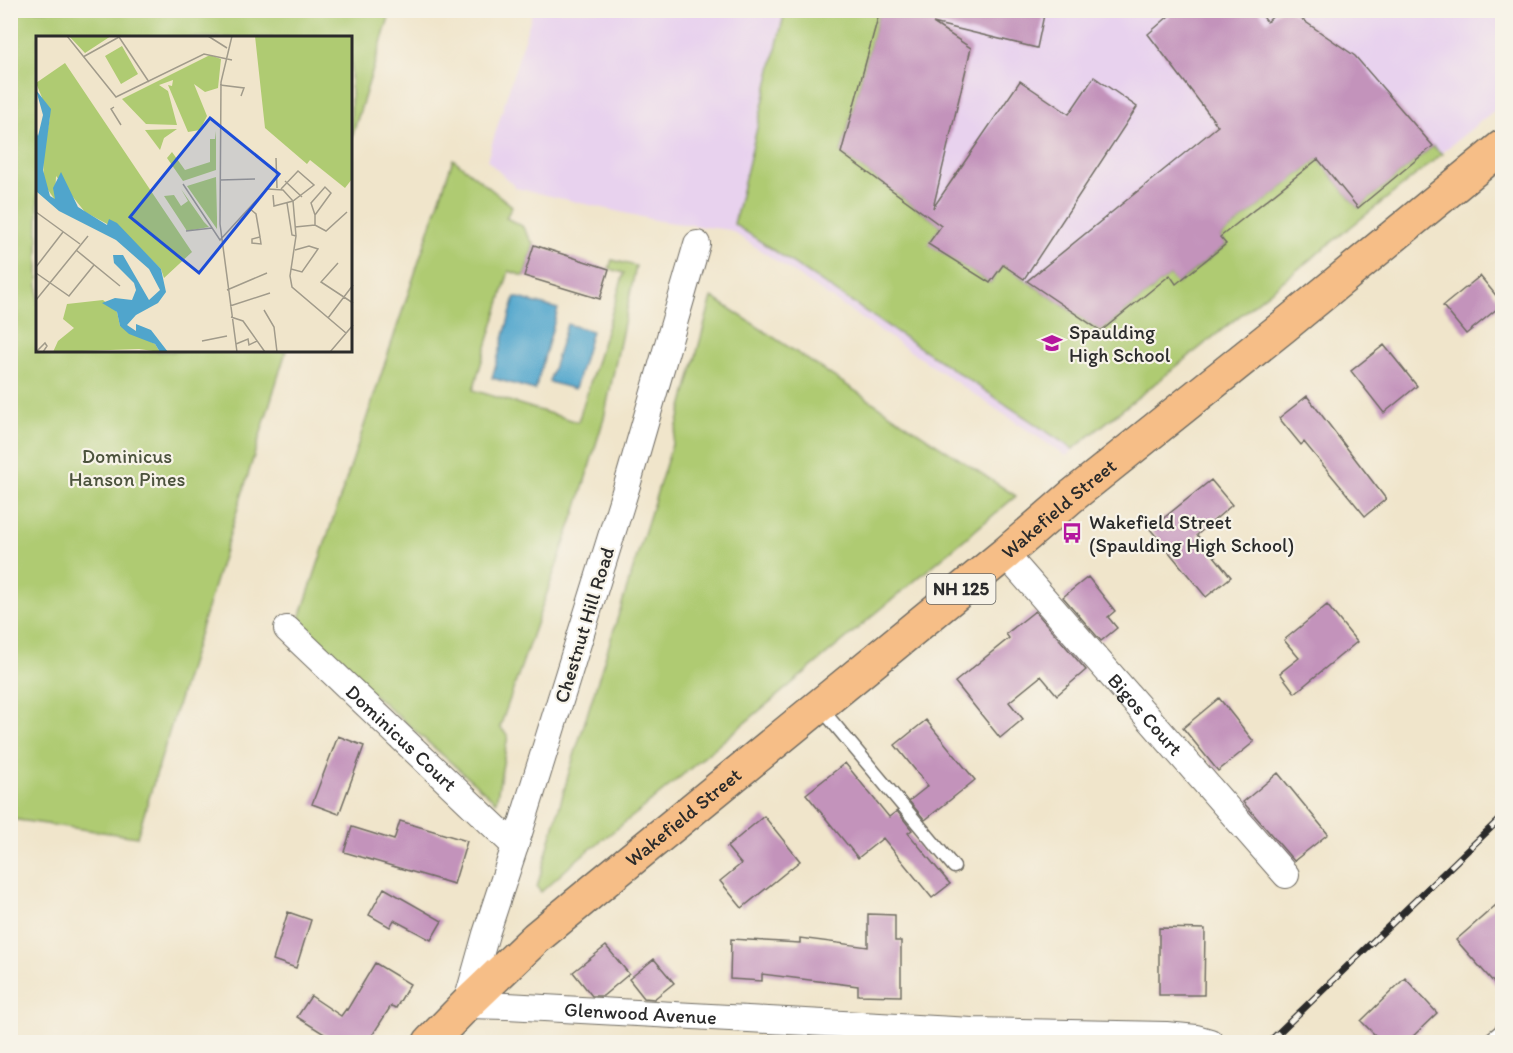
<svg xmlns="http://www.w3.org/2000/svg" width="1513" height="1053" font-family="Itim,sans-serif">
	<style>
		.built { fill: #e8d2ee }
		.green { fill: #afcb72; stroke: #6d7b4e; stroke-width: 1.5 }
		.water { fill: #50a5cc; stroke: #3e687c; stroke-width: 1.5 }
		.building { fill: #c393bb }
		.lines { fill: none; stroke-linecap: round; stroke-linejoin: round }
		.service-casing { stroke: #706c63; stroke-width: 15 }
		.minor-casing { stroke: #706c63; stroke-width: 28 }
		.primary-casing { stroke: #706c63; stroke-width: 36 }
		.service { stroke: #fff; stroke-width: 12 }
		.minor { stroke: #fff; stroke-width: 26 }
		.primary { stroke: #f6be87; stroke-width: 33 }
		.rail-casing { stroke: #2b2b2b; stroke-width: 7 }
		.rail { stroke: #f7f3e8; stroke-width: 4.5; stroke-dasharray: 14; stroke-linecap: butt }
		.labels { text-anchor: middle; dominant-baseline: central; stroke-width: 4.5; stroke-linejoin: round; paint-order: stroke }
		.shield { fill: #f7f3e8; stroke: #686764; stroke-width: 1.5 }
		.shield-label { font-size: 18px; font-weight: bold; fill: #2b2b2b }
		.poi-label { font-size: 20px; fill: #2b2b2b; stroke: #f7f3e8; text-anchor: start }
		.park-label { font-size: 20px; fill: #4c533d; stroke: #f7f3e8 }
		.street-label { font-size: 20px; fill: #2b2b2b; stroke: #f7f3e8 }
		.inset-road { fill: none; stroke: #a19b8b; stroke-width: 1.5 }
		.view { fill: #1d4ed8; fill-opacity: 0.15; stroke: #1d4ed8; stroke-width: 3 }
		.inset-edge { fill: none; stroke: #2b2b2b; stroke-width: 3 }
	</style>
	<rect width="100%" height="100%" fill="#f7f3e8"/>
	<filter id="ink" filterUnits="userSpaceOnUse"><feTurbulence type="fractalNoise" baseFrequency=".0167" numOctaves="2"/><feDisplacementMap in="SourceGraphic" scale="12" xChannelSelector="R" yChannelSelector="G"/><feConvolveMatrix kernelMatrix="1 2 1 2 8 2 1 2 1" color-interpolation-filters="sRGB"/></filter>
	<filter id="wash" filterUnits="userSpaceOnUse"><feTurbulence type="fractalNoise" baseFrequency=".008" numOctaves="4" result="noise"/><feDisplacementMap in="SourceGraphic" scale="24" xChannelSelector="R" yChannelSelector="G"/><feGaussianBlur stdDeviation="1.35" result="paint"/><feColorMatrix in="noise" values="0 0 0 0 0 0 0 0 0 0 0 0 0 0 0 0 0 1.4 0 .05"/><feComposite in="paint" operator="in"/></filter>
	<g filter="url(#wash)">
		<rect width="100%" height="100%" fill="#f0e5cb"/>
		<path class="built" d="M533,11H1502V104L1066,456L730,230L659,221L516,188L487,160Z"/>
		<path class="green" d="M11,10L391,11L351,140V38H38V351H286L137,837L11,819Z
			M785,11H880L841,153L941,226L929,244L990,283L1003,265L1101,331L1170,275L1177,284L1226,245L1220,237L1318,159L1358,208L1433,146L1442,154L1073,449L734,224Z
			M453,159L512,206L506,218L522,226L534,245L524,276L509,271L473,390L578,422L624,273L609,269L612,260L636,266L604,418L577,507L500,727L508,736L496,802L297,627Z
			M712,297L1016,496L637,813L580,857L541,892L537,887L570,769L671,448Z"/>
		<path class="water" d="M515,297L558,309L535,390L492,378Z
			M567,324L592,331L575,389L549,382Z"/>
		<g id="blocks">
			<path class="building" d="M880,10H1045L1037,48L933,23L971,48L933,208L1020,81L1069,114L1094,77L1137,107L1024,279L1003,265L990,283L928,244L941,226L841,153Z
				M1176,10H1258L1267,22L1280,10H1288L1355,56L1433,146L1358,208L1318,159L1220,237L1226,244L1176,284L1170,275L1101,331L1027,281L1218,126L1148,34Z
				M534,245L609,269L600,299L524,276Z
				M1480,276L1503,304L1466,334L1443,306Z
				M1384,345L1417,386L1384,413L1351,371Z
				M1307,396L1386,499L1365,516L1304,442L1301,445L1279,418Z
				M1211,480L1232,505L1197,535L1231,577L1206,597L1150,529Z
				M1088,577L1115,611L1108,617L1117,628L1101,641L1063,597Z
				M1327,605L1357,642L1295,693L1280,673L1299,658L1284,640Z
				M1035,611L1086,670L1057,695L1041,676L1009,702L1023,719L1000,738L955,682L1009,638L1006,634Z
				M1219,698L1254,742L1218,771L1183,728Z
				M926,720L975,780L925,820L909,801L928,786L895,745Z
				M338,736L364,746L339,814L312,804Z
				M845,763L889,817L897,811L912,830L908,833L950,884L932,898L883,838L858,858L806,794Z
				M1278,773L1328,834L1294,861L1243,802Z
				M764,816L800,861L742,908L720,881L741,864L727,847Z
				M400,821L467,841L454,884L344,852L352,827L394,840Z
				M384,888L442,921L431,940L394,920L390,927L369,915Z
				M1503,899V993L1456,940Z
				M288,912L311,920L296,968L273,960Z
				M868,914L895,915V941H901V996L858,995V986L762,974V981L730,979L731,939L800,943V938L868,947Z
				M1159,928L1205,929L1204,995H1159Z
				M606,946L629,974L603,996H592L573,972Z
				M654,959L674,983L654,999L644,998L629,979Z
				M375,963L410,984L396,1008L391,1006L368,1042H337L297,1017L311,996L341,1016L346,1009L347,1010Z
				M1405,978L1437,1013L1407,1042H1382L1361,1021Z"/>
		</g>
	</g>
	<g filter="url(#ink)">
		<use href="#blocks" fill-opacity="0" stroke="#706c63" stroke-width="1.5"/>
		<g class="lines">
			<g class="service-casing">
				<path id="service" d="M820,707L954,867
					M1487,1042L1502,1030"/>
			</g>
			<g class="minor-casing">
				<g id="minor">
					<path id="s1" d="M697,244L628,482L515,846L486,934L466,1005L507,1006L972,1031L1166,1035L1196,1038L1210,1042"/>
					<path id="s2" d="M1005,554L1286,875"/>
					<path id="s3" d="M287,629L515,846"/>
				</g>
			</g>
			<g class="primary-casing">
				<g id="primary">
					<path id="s4" d="M430,1042L466,1005L536,938L605,881L1005,554L1072,496L1283,327L1502,147"/>
				</g>
			</g>
			<use href="#service" class="service"/>
			<use href="#minor" class="minor"/>
			<use href="#primary" class="primary"/>
			<g class="rail-casing">
				<path id="rail" d="M1269,1042L1502,817"/>
			</g>
			<use href="#rail" class="rail"/>
		</g>
	</g>
	<defs>
		<g id="school-bare" transform="scale(1.62)"><path d="M0-5L7-2L0 1L-7-2ZM-4 1L0 2.5L4 1V4Q0 6-4 4Z" fill="#b5179e" stroke="#f7f3e8" stroke-width="2.5" paint-order="stroke"/></g>
		<g id="bus-bare" transform="scale(1.62)"><path d="M-5-6H5V4H4V6H2V4H-2V6H-4V4H-5ZM-3.5-4V0h7V-4ZM-3.5 1.2v1.5H-2V1.2ZM2 1.2v1.5H3.5V1.2Z" fill="#b5179e" stroke="#f7f3e8" stroke-width="2.5" paint-order="stroke"/></g>
	</defs>
	<g fill-rule="evenodd">
		<use href="#school-bare" x="1052" y="343"/>
		<use href="#bus-bare" x="1072" y="533"/>
	</g>
	<g class="labels">
		<rect class="shield" x="926.5" y="574" width="69" height="30" rx="4.5"/>
		<g class="shield-label">
			<text x="961" y="589">NH 125</text>
		</g>
		<g class="poi-label">
			<text x="1069" y="332">Spaulding<tspan x="1069" dy="23">High School</tspan></text>
			<text x="1089" y="522">Wakefield Street<tspan x="1089" dy="23">(Spaulding High School)</tspan></text>
		</g>
		<g class="park-label">
			<text x="127" y="456">Dominicus<tspan x="127" dy="23">Hanson Pines</tspan></text>
		</g>
		<g class="street-label">
			<text stroke="none"><textPath href="#s4" startOffset="825">Wakefield Street</textPath></text>
			<text transform="translate(584 625) rotate(-73)">Chestnut Hill Road</text>
			<text stroke="none"><textPath href="#s2" startOffset="213">Bigos Court</textPath></text>
			<text stroke="none"><textPath href="#s3" startOffset="158">Dominicus Court</textPath></text>
			<text stroke="none"><textPath href="#s4" startOffset="339">Wakefield Street</textPath></text>
			<text stroke="none"><textPath href="#s1" startOffset="970">Glenwood Avenue</textPath></text>
		</g>
	</g>
	<g transform="translate(36 36)">
		<rect width="316" height="316" fill="#f0e5cb"/>
		<path d="M33,0H75L49,17ZM219,0H316V143L309,152L274,124L271,128L229,92ZM86,10L102,38L85,48L69,20ZM174,19L185,23L182,52L169,56L158,48L171,80L164,94L152,96L132,49L136,50L137,44L123,49L132,55L141,89L110,88L86,63ZM29,27L156,216L128,242L125,233L80,188L73,189L49,176L20,140L19,164L8,148L7,121L14,81L0,47ZM141,93L128,102L124,114L109,94ZM180,95V134L147,145L131,122L136,116L149,134L174,126V103H179ZM180,141L181,182V193L151,150ZM145,153L168,186L173,191L151,195L128,160L138,159L145,170L152,165ZM67,264L81,276L84,290L119,308L124,316L103,313L17,316L22,305L38,292L27,283L31,268Z" fill="#afcb72"/>
		<path d="M0,54L15,73L7,134L14,160L19,163L17,152L25,136L42,171L71,189L73,183L81,187L125,233L130,256L122,267L100,279L91,289L100,295V288L115,294L132,316H124L119,308L93,298L84,290L81,276L66,267L79,262L96,264L100,254L98,247L78,227L77,219H87L113,264L124,254L113,233L80,204L23,175L1,156L0,95L2,100L7,79Z" fill="#50a5cc"/>
		<path class="inset-road" d="M31,0L80,61L168,18L196,24M172,0L191,12M196,0L185,46L184,188L201,316M83,1L113,46M47,21L83,1M184,49L208,52L205,60M78,71L75,73L85,89M240,122L241,152M184,144L219,143M249,145L266,161M147,148L184,204L228,156M232,153L247,154L257,165L260,200L254,240L256,251L310,297M237,159L238,170L257,165L278,149L262,135L245,153M251,167L256,199L260,200M213,172L220,178L224,201L216,203V207L225,208L224,201M0,176L44,208M279,189V179L295,157L289,151L275,167L279,179M259,191L279,189L290,195L311,176M150,195L176,192M40,214L84,250M302,227L285,246L317,267M0,231L27,196M255,233L266,236L282,213L273,210L259,214M0,237L33,260L58,229M191,254L231,237M0,264L52,200M194,270L234,257M228,274L238,291L241,316M195,281L207,285L229,316M292,282L317,249M166,305L191,300M200,308L212,303L213,309L221,305M0,316L9,307L11,310L7,316M294,316L317,289"/>
		<path class="view" d="M174,82L243,138L163,237L94,181Z"/>
		<rect width="316" height="316" class="inset-edge"/>
	</g>
	<rect width="1513" height="1053" fill="none" stroke="#f7f3e8" stroke-width="36"/>
</svg>
